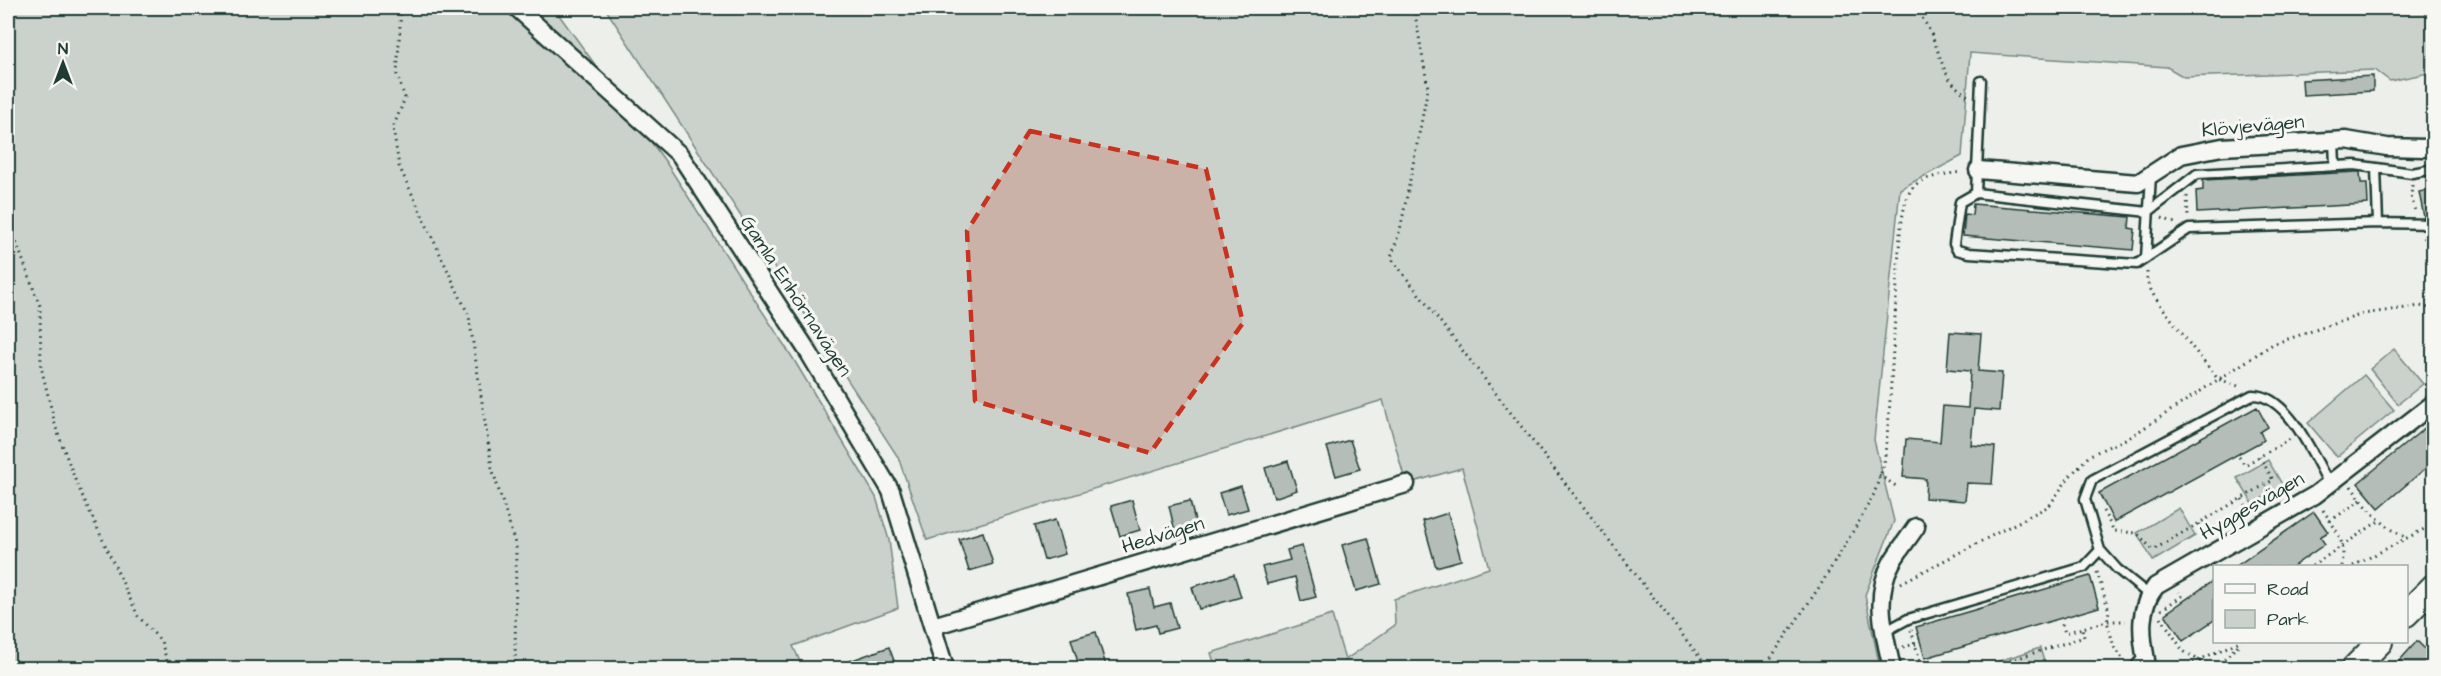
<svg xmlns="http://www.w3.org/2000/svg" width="2441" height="676" font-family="'Architects Daughter',sans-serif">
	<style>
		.green { fill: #cbd2cc; stroke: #758880; stroke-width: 1.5 }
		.building { fill: #b4bdb8; stroke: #1f3d34; stroke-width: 1.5 }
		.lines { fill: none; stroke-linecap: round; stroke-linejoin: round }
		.lane-casing { stroke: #1f3d34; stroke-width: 13 }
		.street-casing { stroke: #1f3d34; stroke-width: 21 }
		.secondary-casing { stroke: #1f3d34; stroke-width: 28 }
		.path { stroke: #1f3d34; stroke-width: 3; stroke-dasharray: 1.5 4.5; stroke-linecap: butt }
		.lane { stroke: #f6f6f2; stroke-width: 8 }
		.street { stroke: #f6f6f2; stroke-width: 16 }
		.secondary { stroke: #f6f6f2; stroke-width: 24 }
		.marked { fill: #c8321e; fill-opacity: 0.2; stroke: #c8321e; stroke-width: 4.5; stroke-dasharray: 12 8; stroke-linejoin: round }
		.labels { text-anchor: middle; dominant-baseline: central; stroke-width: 6; stroke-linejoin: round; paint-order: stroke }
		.street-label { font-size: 20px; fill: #1f3d34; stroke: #f6f6f2 }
	</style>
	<rect width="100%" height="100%" fill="#edefea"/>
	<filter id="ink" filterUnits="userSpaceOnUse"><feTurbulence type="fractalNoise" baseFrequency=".0167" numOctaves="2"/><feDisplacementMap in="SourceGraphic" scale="12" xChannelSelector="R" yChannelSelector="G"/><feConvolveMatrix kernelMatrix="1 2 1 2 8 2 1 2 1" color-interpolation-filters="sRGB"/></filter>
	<g filter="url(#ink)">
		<path class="green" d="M8,8H554L665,161L794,360L876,497L889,540L898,608L793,646L803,668H8Z
			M605,8H2433L2434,72L2390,81L2375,70L2184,77L2167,67L1970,53L1962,156L1900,189L1874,440L1894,521L1865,595L1880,668H1216L1211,653L1332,615L1345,660L1395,625L1394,599L1489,568L1462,468L1406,484L1383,400L927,540L898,457Z
			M2394,349L2423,384L2398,404L2370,369Z
			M2364,375L2394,410L2337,457L2308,423Z
			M2268,460L2283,486L2253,504L2237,478Z
			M2179,508L2195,536L2153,561L2137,533Z
			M2040,648L2046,668H1977Z"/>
		<path class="building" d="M2373,76V91L2303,95L2302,80Z
			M2357,172H2360L2361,183H2367L2368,204L2197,213L2196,191L2203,190V180Z
			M2433,189V218L2424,217L2419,192Z
			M1973,204L2130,217L2129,228L2135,229L2133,250L1963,236L1965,214L1972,215Z
			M1950,332L1981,334L1978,371L2002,373L1999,411L1974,409L1971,445L1995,447L1992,484L1967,483L1965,501L1925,498L1926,479L1903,477L1906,439L1940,442L1943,406L1968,408L1970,371L1947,369Z
			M2257,407L2268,427L2260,432L2264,440L2114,522L2099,493Z
			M2433,421V462L2379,508L2358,483Z
			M1350,440L1360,469L1336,476L1327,447Z
			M1288,461L1297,490L1274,498L1265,468Z
			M1241,486L1248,509L1226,515L1219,493Z
			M1132,500L1140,530L1120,536L1111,506Z
			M1190,501L1196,525L1175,531L1169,506Z
			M2314,512L2328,532L2320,537L2325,544L2292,567H2235Z
			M1448,513L1461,560L1436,567L1423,521Z
			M1055,520L1065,554L1044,560L1034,526Z
			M983,532L993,564L969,571L959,539Z
			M1368,538L1381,584L1356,591L1342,545Z
			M1302,546L1316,597L1301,601L1295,577L1267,584L1262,567L1290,560L1287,550Z
			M1234,574L1241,597L1199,609L1192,587Z
			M2090,576L2099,607L1925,658L1916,627Z
			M2214,580V620L2183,641L2165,614Z
			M1150,589L1154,607L1170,603L1177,628L1158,633L1156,625L1136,630L1128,594Z
			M1096,632L1107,669H1080L1071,639Z
			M2417,641L2433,657V669H2392Z
			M889,647L897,669H834L833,667Z"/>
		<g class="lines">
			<g class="lane-casing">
				<path id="lane" d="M2334,140L2335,165
					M2376,168L2378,223
					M2434,169L2412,173L2355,165L2197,174L2148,212L1976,193L1960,202L1954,244L1957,250L1969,253L2137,264L2189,229L2378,223L2434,224
					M1976,193L1981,81
					M2146,258L2151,175
					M2100,550L2117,569L2149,595
					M1884,632L1908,619L2084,567L2100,550L2085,499L2092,480L2252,395C2288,394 2314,457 2329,484"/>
			</g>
			<g class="street-casing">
				<path id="street" d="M517,8L680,155L809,353L891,491L945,668
					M1978,170L2138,183L2181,155L2222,147L2346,140L2387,147L2424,148L2434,145
					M933,626L1406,484
					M1892,668C1884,634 1873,595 1892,562C1899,550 1908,539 1916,527
					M2139,668L2146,660C2141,634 2138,608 2156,586L2315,495L2434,403"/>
			</g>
			<g class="secondary-casing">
				<path id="secondary" d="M2406,614L2434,586
					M2354,668L2380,642"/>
			</g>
			<path class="path" d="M401,8L397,75L405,98L393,128L399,166L469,316L492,468L516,547L515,668
				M1414,8L1428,88L1401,226L1391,258L1708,668
				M1916,8C1922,18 1930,29 1934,41C1944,66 1944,80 1968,96
				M2412,185L2411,196L2415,211
				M2187,196L2188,217
				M2162,218L2175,223
				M8,220L40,306L41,367L56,428L76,482L138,616L161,641L169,668
				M2424,237L2434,263
				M2147,272V282L2154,296L2192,347L2218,379L2241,387
				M2239,457L2245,465L2292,438
				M1879,475L1899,488
				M2351,486C2367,509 2382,526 2407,538
				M2242,499L2250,513
				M2323,510C2337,532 2346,540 2342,566
				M2103,511L2114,531L2137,533L2153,550L2273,480L2260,457
				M2330,521L2361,500
				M2199,524L2207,538
				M2312,566L2379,521
				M2353,566L2434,524
				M2097,572L2109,611L2107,621L2114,647L2125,661
				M1901,583L2049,506L2069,477L2090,455L2130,437L2273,344L2363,314L2420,306L2434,309
				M2161,610L2182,596L2179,592
				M2161,617L2183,651L2212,668
				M2062,624L2065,633L2107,621H2126
				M1911,630L1922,668
				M1903,647L1916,644
				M1764,668L1820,586L1861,518L1874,494L1884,464L1889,416L1900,234C1907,183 1909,179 1962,172
				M1987,668L2084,637L2082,628
				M2182,668L2238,642
				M2216,668L2241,642"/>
			<use href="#lane" class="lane"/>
			<use href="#street" class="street"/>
			<use href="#secondary" class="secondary"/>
		</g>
	</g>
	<path class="marked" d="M1030,131L1206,169L1243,323L1150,453L975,401L967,231Z"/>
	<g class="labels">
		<g class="street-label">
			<text transform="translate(2253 126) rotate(-5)">Klövjevägen</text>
			<text transform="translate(796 296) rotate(57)">Gamla Enhörnavägen</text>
			<text transform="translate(2252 506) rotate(-30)">Hyggesvägen</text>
			<text transform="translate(1163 535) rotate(-17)">Hedvägen</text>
		</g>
	</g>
	<rect width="2441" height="676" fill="none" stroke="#f6f6f2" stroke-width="30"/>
	<rect x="15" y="15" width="2411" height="646" fill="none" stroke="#1f3d34" stroke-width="2" filter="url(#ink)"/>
	<rect x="2213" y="565" width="195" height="78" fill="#f6f6f2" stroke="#a0aca6" stroke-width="1.5"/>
	<rect x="2225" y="584" width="30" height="9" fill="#f6f6f2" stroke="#a0aca6" stroke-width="1.5"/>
	<text x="2267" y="595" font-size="18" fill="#1f3d34">Road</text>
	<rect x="2225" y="610" width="30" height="18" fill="#cbd2cc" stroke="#a0aca6" stroke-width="1.5"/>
	<text x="2267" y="625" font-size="18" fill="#1f3d34">Park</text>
	<g transform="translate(63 63)" stroke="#f6f6f2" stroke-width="4.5" paint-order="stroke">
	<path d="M0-4.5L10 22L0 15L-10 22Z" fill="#1f3d34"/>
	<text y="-9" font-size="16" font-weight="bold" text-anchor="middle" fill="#1f3d34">N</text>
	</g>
</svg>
